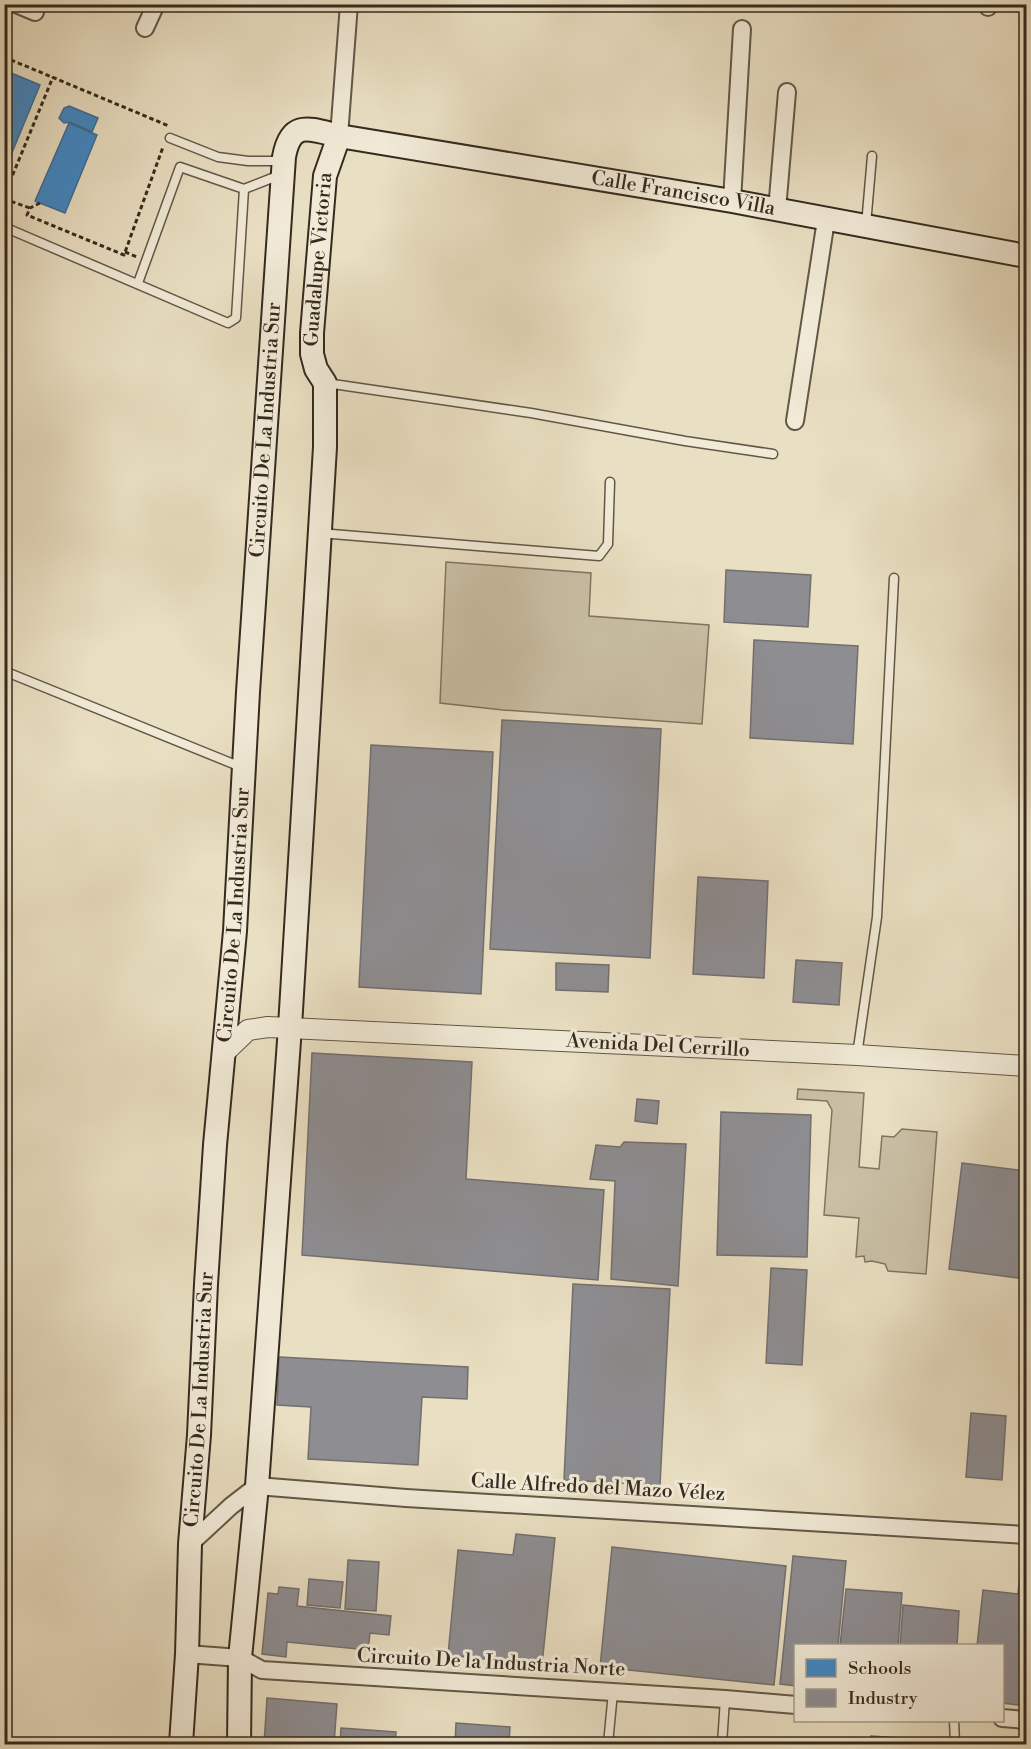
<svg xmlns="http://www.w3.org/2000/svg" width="1031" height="1749" font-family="'Libre Bodoni',serif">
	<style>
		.green { fill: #cac0a6; stroke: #807562; stroke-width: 1.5 }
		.schools { fill: #3f88c5; stroke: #3c6c93; stroke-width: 1.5 }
		.industry { fill: #8d8d92; stroke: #736f6f; stroke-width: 1.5 }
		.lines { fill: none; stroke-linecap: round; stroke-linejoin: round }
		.service-casing { stroke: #625747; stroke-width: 11 }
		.minor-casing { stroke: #625747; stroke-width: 20 }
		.tertiary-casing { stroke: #625747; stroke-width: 22 }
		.secondary-casing { stroke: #352a1e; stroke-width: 26 }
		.path { stroke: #352a1e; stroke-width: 3; stroke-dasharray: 4.5 3; stroke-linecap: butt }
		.service { stroke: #f1ead7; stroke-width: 8 }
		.minor { stroke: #f1ead7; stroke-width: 16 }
		.tertiary { stroke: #f1ead7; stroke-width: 20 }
		.secondary { stroke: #f1ead7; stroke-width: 22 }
		.labels { text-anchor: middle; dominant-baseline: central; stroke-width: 6; stroke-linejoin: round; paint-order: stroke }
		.street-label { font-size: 20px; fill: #352a1e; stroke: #f1ead7 }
	</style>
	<rect width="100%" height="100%" fill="#e9dfc2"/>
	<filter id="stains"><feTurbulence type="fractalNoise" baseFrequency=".00333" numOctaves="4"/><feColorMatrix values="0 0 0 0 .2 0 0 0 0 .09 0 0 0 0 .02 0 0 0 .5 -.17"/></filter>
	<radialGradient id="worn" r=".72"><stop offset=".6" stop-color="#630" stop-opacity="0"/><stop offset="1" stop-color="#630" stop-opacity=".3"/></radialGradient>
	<path class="green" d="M446,562L591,573L589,616L709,625L702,724L503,710L440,703Z
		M798,1089L864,1093L859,1167L879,1169L882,1136L894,1137L902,1129L937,1132L926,1274L888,1271L885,1264L872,1261L865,1262L864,1256L856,1257L859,1218L824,1215L832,1110L827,1101L797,1099Z"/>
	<path class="schools" d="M4,70L40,85L4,172Z
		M69,106L98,118L92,132L70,122L64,123L59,118L64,108Z
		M69,123L97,135L65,213L35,201Z"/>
	<path class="industry" d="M726,570L811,575L808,627L724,622Z
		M754,640L858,646L853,744L750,738Z
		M502,720L661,729L650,958L490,949Z
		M371,745L493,752L481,994L359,987Z
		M698,877L768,881L764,978L693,974Z
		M796,960L842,963L839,1005L793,1002Z
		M556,963L609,965L608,992L556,990Z
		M312,1053L472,1062L466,1179L604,1190L598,1280L302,1255Z
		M637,1099L659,1101L657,1124L635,1121Z
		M721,1112L811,1115L807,1257L717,1255Z
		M624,1142L686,1144L678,1286L611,1279L615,1181L590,1179L596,1145L620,1147Z
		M962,1163L1026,1171V1279L949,1269Z
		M771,1268L807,1270L802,1365L766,1363Z
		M573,1284L670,1289L660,1485L564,1480Z
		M279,1357L468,1367L467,1399L422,1397L418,1465L308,1459L311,1407L277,1405Z
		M971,1413L1006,1416L1002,1480L966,1477Z
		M516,1534L555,1538L542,1665L448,1655L458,1550L513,1555Z
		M612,1547L786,1566L774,1685L600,1667Z
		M793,1556L846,1561L838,1646H796V1686L780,1684Z
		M348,1560L379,1562L376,1611L345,1609Z
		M1020,1574L1026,1575V1706L1002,1703V1646H977L983,1590L1018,1594Z
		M309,1579L343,1582L340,1608L307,1605Z
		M279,1587L299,1589L297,1606L391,1616L389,1635L370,1633L368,1650L287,1642L286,1657L262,1654L268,1593L278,1594Z
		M846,1589L902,1593L898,1646H840Z
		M903,1605L959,1611L957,1646H900Z
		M267,1698L337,1704L334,1744H264Z
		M456,1723L510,1727L509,1744H455Z
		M341,1728L396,1732L395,1744H340Z
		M871,1736L915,1739V1744H871Z
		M516,1738L590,1743V1744H515Z"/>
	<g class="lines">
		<g class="service-casing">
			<path id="service" d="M170,138L218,157L248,161H283
				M866,225L872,156
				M4,227L228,323L236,318L244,189
				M138,283L180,167L244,189L280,175
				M326,383L531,413L685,441L773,454
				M320,533L599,556L608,544L610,482
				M4,671L241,767
				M857,1055L877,917L894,578
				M954,1720L955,1744
				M608,1744L613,1692
				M722,1744L725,1699"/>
		</g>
		<g class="minor-casing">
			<path id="minor" d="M16,4L35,12
				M988,7V4
				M145,28L156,4
				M339,136L349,4
				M732,201L742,29
				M777,210L787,92
				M795,421L826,220
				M190,1544L231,1506L257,1486L406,1498L1026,1535
				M187,1654L240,1658L262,1670L725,1699L796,1705
				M1002,1718L1026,1720"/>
		</g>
		<g class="tertiary-casing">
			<path id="tertiary" d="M223,1054L248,1030L268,1027L857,1055L1026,1066"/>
		</g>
		<g class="secondary-casing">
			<g id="secondary">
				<path id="s1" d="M181,1744L187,1654L190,1544L199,1435L206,1284L215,1145L235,931L248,692L284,157C291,119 310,129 339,136L732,201L1026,256"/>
				<path id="s2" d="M239,1744L240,1658L257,1486L290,1027L325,447V383L316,369L312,354V333L325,176L339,136"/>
			</g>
		</g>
		<path class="path" d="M4,57L169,126
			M4,196L53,77
			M4,199L30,208
			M40,203L30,208L27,215L124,255L163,147
			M125,252L137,257"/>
		<use href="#service" class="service"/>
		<use href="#minor" class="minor"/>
		<use href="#tertiary" class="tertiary"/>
		<use href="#secondary" class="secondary"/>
	</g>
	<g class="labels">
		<g class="street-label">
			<text stroke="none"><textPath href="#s1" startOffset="2012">Calle Francisco Villa</textPath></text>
			<text stroke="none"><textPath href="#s2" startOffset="1491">Guadalupe Victoria</textPath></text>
			<text stroke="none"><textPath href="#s1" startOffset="1317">Circuito De La Industria Sur</textPath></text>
			<text stroke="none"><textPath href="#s1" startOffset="831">Circuito De La Industria Sur</textPath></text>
			<text transform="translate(658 1046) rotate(3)">Avenida Del Cerrillo</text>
			<text stroke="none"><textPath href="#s1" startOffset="345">Circuito De La Industria Sur</textPath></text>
			<text transform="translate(598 1488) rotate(3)">Calle Alfredo del Mazo Vélez</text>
			<text transform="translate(491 1663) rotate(3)">Circuito De la Industria Norte</text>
		</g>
	</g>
	<rect width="1031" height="1749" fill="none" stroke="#e9dfc2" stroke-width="24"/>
	<rect x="6" y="6" width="1019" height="1737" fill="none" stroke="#352a1e" stroke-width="3"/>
	<rect x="12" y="12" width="1007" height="1725" fill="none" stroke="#352a1e" stroke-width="1.5"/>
	<rect x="794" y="1644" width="210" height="78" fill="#f1ead7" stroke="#a69d8d" stroke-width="1.5"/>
	<rect x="806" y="1659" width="30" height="18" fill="#3f88c5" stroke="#a69d8d" stroke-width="1.5"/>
	<text x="848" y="1674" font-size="18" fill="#352a1e">Schools</text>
	<rect x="806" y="1689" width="30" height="18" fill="#8d8d92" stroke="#a69d8d" stroke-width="1.5"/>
	<text x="848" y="1704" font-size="18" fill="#352a1e">Industry</text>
	<rect width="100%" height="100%" filter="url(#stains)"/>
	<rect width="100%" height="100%" fill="url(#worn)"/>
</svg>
